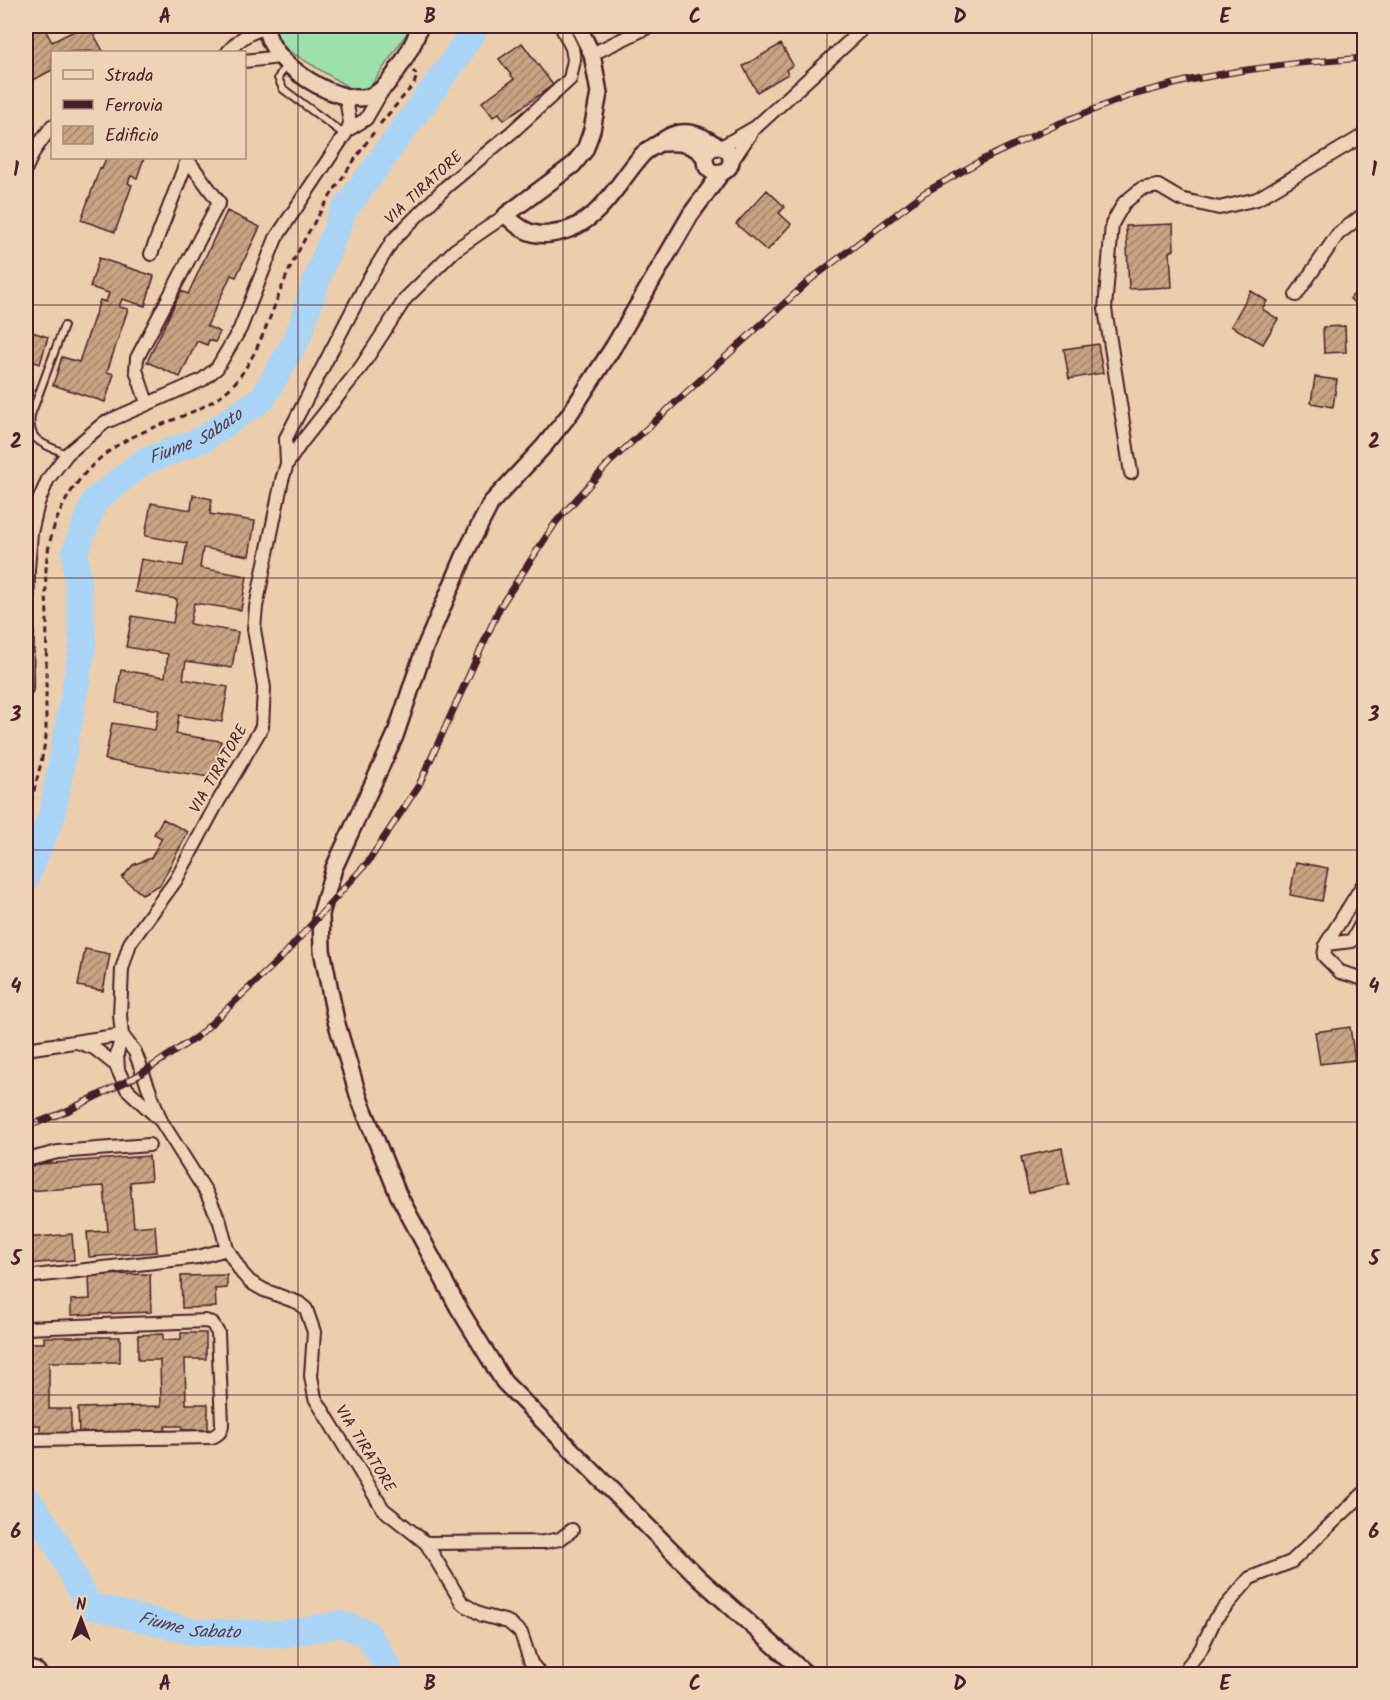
<svg xmlns="http://www.w3.org/2000/svg" width="1390" height="1700" font-family="Kalam,sans-serif">
	<style>
		.garden { fill: #9ee0ab; stroke: #74806b; stroke-width: 1.5 }
		.lines { fill: none; stroke-linecap: round; stroke-linejoin: round }
		.river { stroke: #abd5f6; stroke-width: 27 }
		.building { fill: url(#building-hatch); stroke: #4a1f2b; stroke-width: 1.5 }
		.service-casing { stroke: #4a1f2b; stroke-width: 10 }
		.minor-casing { stroke: #4a1f2b; stroke-width: 16 }
		.tertiary-casing { stroke: #4a1f2b; stroke-width: 20 }
		.motorway-casing { stroke: #4a1f2b; stroke-width: 26 }
		.path { stroke: #4a1f2b; stroke-width: 3; stroke-dasharray: 6 4.5; stroke-linecap: butt }
		.service { stroke: #efd3b6; stroke-width: 6 }
		.minor { stroke: #efd3b6; stroke-width: 12 }
		.tertiary { stroke: #efd3b6; stroke-width: 15 }
		.motorway { stroke: #efd3b6; stroke-width: 21 }
		.rail-casing { stroke: #4a1f2b; stroke-width: 7 }
		.rail { stroke: #efd3b6; stroke-width: 4.5; stroke-dasharray: 14; stroke-linecap: butt }
		.grid { fill: none; stroke: #4a1f2b; stroke-width: 1.5; stroke-opacity: 0.55 }
		.labels { text-anchor: middle; dominant-baseline: central; stroke-width: 4.5; stroke-linejoin: round; paint-order: stroke }
		.street-label { font-size: 16px; fill: #4a1f2b; stroke: #efd3b6 }
		.water-label { font-size: 18px; font-style: italic; fill: #593a49; stroke: #efd3b6 }
		.neatline { fill: none; stroke: #4a1f2b; stroke-width: 2 }
		.grid-label { font-size: 20px; text-anchor: middle; font-weight: bold; fill: #4a1f2b }
	</style>
	<defs>
		<pattern id="building-hatch" width="6" height="6" patternUnits="userSpaceOnUse" patternTransform="scale(1.5)"><rect width="6" height="6" fill="#c9a483"/><path d="M-1 1l2-2M0 6l6-6M5 7l2-2" fill="none" stroke="#a5856b"/></pattern>
	</defs>
	<rect width="100%" height="100%" fill="#ecceac"/>
	<filter id="ink" filterUnits="userSpaceOnUse"><feTurbulence type="fractalNoise" baseFrequency=".0167" numOctaves="2"/><feDisplacementMap in="SourceGraphic" scale="12" xChannelSelector="R" yChannelSelector="G"/><feConvolveMatrix kernelMatrix="1 2 1 2 8 2 1 2 1" color-interpolation-filters="sRGB"/></filter>
	<g filter="url(#ink)">
		<path class="garden" d="M273,26H412L368,90H353L284,48L274,39Z"/>
		<g class="lines">
			<g class="river">
				<path id="s1" d="M26,878L52,815L83,644L75,552L95,500L143,462L203,439L263,398L298,337L316,281L343,212L455,59L476,26"/>
				<path id="s2" d="M26,1498C52,1529 69,1569 88,1605L194,1632L285,1634L340,1624L367,1633L390,1671L388,1674"/>
			</g>
		</g>
		<path class="building" d="M26,26H43L52,42L84,26H89L103,51L52,52V70L26,84V54L28,52L26,47Z
			M522,43L553,85L504,120L499,113L493,117L482,102L514,79L499,59Z
			M781,44L793,65L786,70L788,74L757,92L743,66Z
			M106,158H144L137,178L131,176L128,183L132,185L115,232L81,220L100,168L102,169Z
			M767,190L785,207L779,213L791,224L767,251L736,224Z
			M227,211L260,227L236,277L231,275L207,326L220,332L215,342L209,340L207,345L197,341L180,377L147,362L181,291L188,294Z
			M1173,224L1174,250L1170,252L1172,287L1129,289L1126,226Z
			M99,258L154,276L145,306L122,299L119,307L128,309L107,372L114,374L105,402L53,385L62,357L79,362L100,300L106,302L109,293L90,287Z
			M1364,281V311L1350,299Z
			M1251,291L1267,301L1262,309L1278,319L1263,344L1231,326Z
			M1345,326L1346,352L1324,353L1323,327Z
			M26,330L48,337L40,364L26,359Z
			M1098,344L1103,373L1069,379L1064,349Z
			M1315,377L1337,380L1333,407L1311,403Z
			M26,379L32,381L26,402Z
			M193,495L212,499L210,514L255,521L249,556L203,548L200,568L247,576L241,610L194,603L190,624L238,632L232,668L186,661L183,679L228,687L222,722L179,715L176,734L221,741L214,778L105,760L112,723L155,730L159,710L116,703L121,670L165,677L168,654L126,647L132,616L173,623L177,599L135,592L141,559L183,566L187,543L145,536L151,503L191,510Z
			M163,819L188,832L160,885L142,894L122,878L133,865L151,858L162,838L154,834Z
			M1296,862L1328,868L1322,901L1290,895Z
			M85,949L110,954L103,991L78,986Z
			M1350,1027L1355,1060L1320,1064L1315,1032Z
			M1062,1148L1069,1184L1029,1193L1021,1157Z
			M149,1156L151,1180L130,1182L134,1227L155,1225L157,1252L89,1257L87,1232L108,1231L104,1186L26,1191V1165Z
			M72,1234L74,1260L26,1264V1238Z
			M150,1274L151,1312L71,1315V1300L90,1299L89,1275Z
			M227,1275V1288L215,1289L216,1307L182,1308L181,1276Z
			M181,1333H206V1359H185L186,1404H208V1430H182V1426H165L166,1432L79,1434L78,1408L161,1406L160,1360H138V1335L163,1334V1340L181,1339Z
			M44,1337H120V1362H49V1409H71V1434H40V1425H29V1414H26V1338V1343H44Z"/>
		<g class="lines">
			<g class="service-casing">
				<path id="service" d="M286,64L278,78L283,89L345,135
					M64,326L31,415C27,443 45,444 66,454"/>
			</g>
			<g class="minor-casing">
				<path id="minor" d="M228,52C239,39 249,32 266,28L265,26
					M592,54L650,26
					M244,61L280,57
					M348,130L366,119L385,86
					M721,147L756,127L866,26
					M730,164L751,133
					M26,168L34,151L52,126
					M151,254L188,158
					M1296,295L1338,234L1364,214
					M147,403L136,370L137,358L219,202L187,159
					M287,464L286,438L367,282L393,240L447,186L512,132L570,79L574,60L572,48L561,26
					M1131,473L1105,309L1112,224L1124,203L1141,189L1158,186L1180,199L1219,208L1257,199L1364,135
					M26,689L28,569L31,533L38,503L48,479L67,454L104,423L202,380L217,368L240,329L276,238L348,130L350,123L346,98
					M1364,883L1326,944L1324,956L1340,972L1364,979
					M1326,944L1352,941L1364,919
					M122,1035L135,1052L161,1121L206,1192L220,1222L227,1249L242,1273L250,1282L264,1290L299,1303L306,1309L314,1332L311,1376L315,1398L383,1509L426,1543L462,1603L482,1615L508,1622L521,1633L531,1663L540,1674
					M77,1042L94,1048L117,1066
					M26,1049L122,1035
					M161,1121L127,1089L118,1070L117,1054L122,1035L120,1015L122,969L130,943L176,880L215,807L262,727L264,688L254,629L256,607L282,480L287,464L301,443L361,367L406,298L455,250L506,215
					M26,1160L58,1152L149,1145
					M26,1277L198,1257L227,1249
					M26,1328L205,1321L212,1323L218,1333L222,1423C222,1431 219,1434 212,1437L31,1440L26,1439
					M426,1543L544,1542L560,1539L572,1530
					M1182,1674L1201,1649L1215,1619L1250,1578L1291,1562L1364,1493"/>
			</g>
			<g class="tertiary-casing">
				<path id="tertiary" d="M267,26C263,60 345,113 375,94C387,87 395,74 402,63C409,51 417,39 419,26
					M578,26L592,54L599,93L592,130L585,150L573,165L506,215C517,227 532,237 550,234C598,228 614,187 642,155C647,149 654,147 661,142C667,137 672,134 681,133C696,131 708,140 719,147
					M663,143C680,142 695,143 705,158
					M705 160a13 13 0 1 1 26 0a13 13 0 1 1-26 0Z
					M722,172L691,214L614,346L569,415L544,446L491,503L466,552L424,650L395,736L334,868L321,914L322,950L336,1021L359,1098L398,1194L458,1307L504,1382L699,1578L806,1674"/>
			</g>
			<g class="motorway-casing">
				<path id="motorway" d="M26,1671L35,1674"/>
			</g>
			<path class="path" d="M380,124L414,84L417,75L413,71
				M26,822L41,763L46,737C46,699 46,661 47,623C47,605 45,587 46,569C49,516 78,468 123,442C159,421 212,413 238,379C263,346 274,302 292,264C315,216 345,173 376,129"/>
			<use href="#service" class="service"/>
			<use href="#minor" class="minor"/>
			<use href="#tertiary" class="tertiary"/>
			<use href="#motorway" class="motorway"/>
			<g class="rail-casing">
				<path id="rail" d="M26,1127L67,1111L139,1075L198,1036L282,957L368,862L419,785L500,607L556,522L609,463L810,280L924,193L982,160L1058,124L1128,96L1190,80L1239,71L1299,63L1364,58"/>
			</g>
			<use href="#rail" class="rail"/>
		</g>
	</g>
	<path class="grid" d="M298,26V1674M563,26V1674M827,26V1674M1092,26V1674M26,305H1364M26,578H1364M26,850H1364M26,1122H1364M26,1395H1364"/>
	<g class="labels">
		<g class="street-label">
			<text transform="translate(424 188) rotate(-43)">VIA TIRATORE</text>
			<text transform="translate(219 769) rotate(-60)">VIA TIRATORE</text>
			<text transform="translate(365 1449) rotate(58)">VIA TIRATORE</text>
		</g>
		<g class="water-label">
			<text stroke="none"><textPath href="#s1" startOffset="510">Fiume Sabato</textPath></text>
			<text stroke="none"><textPath href="#s2" startOffset="228">Fiume Sabato</textPath></text>
		</g>
	</g>
	<rect width="1390" height="1700" fill="none" stroke="#efd3b6" stroke-width="66"/>
	<rect x="51" y="51" width="195" height="108" fill="#efd3b6" stroke="#ad8b7e" stroke-width="1.5"/>
	<rect x="63" y="70" width="30" height="9" fill="#efd3b6" stroke="#ad8b7e" stroke-width="1.5"/>
	<text x="105" y="81" font-size="18" fill="#4a1f2b">Strada</text>
	<rect x="63" y="100" width="30" height="9" fill="#4a1f2b" stroke="#ad8b7e" stroke-width="1.5"/>
	<text x="105" y="111" font-size="18" fill="#4a1f2b">Ferrovia</text>
	<rect x="63" y="126" width="30" height="18" fill="url(#building-hatch)" stroke="#ad8b7e" stroke-width="1.5"/>
	<text x="105" y="141" font-size="18" fill="#4a1f2b">Edificio</text>
	<g transform="translate(81 1619)" stroke="#efd3b6" stroke-width="4.5" paint-order="stroke">
	<path d="M0-4.5L10 22L0 15L-10 22Z" fill="#4a1f2b"/>
	<text y="-9" font-size="16" font-weight="bold" text-anchor="middle" fill="#4a1f2b">N</text>
	</g>
	<rect x="33" y="33" width="1324" height="1634" class="neatline"/>
	<g class="grid-label">
		<text x="165" y="23">A</text>
		<text x="430" y="23">B</text>
		<text x="695" y="23">C</text>
		<text x="960" y="23">D</text>
		<text x="1225" y="23">E</text>
		<text x="16" y="176">1</text>
		<text x="1374" y="176">1</text>
		<text x="16" y="448">2</text>
		<text x="1374" y="448">2</text>
		<text x="16" y="721">3</text>
		<text x="1374" y="721">3</text>
		<text x="16" y="993">4</text>
		<text x="1374" y="993">4</text>
		<text x="16" y="1265">5</text>
		<text x="1374" y="1265">5</text>
		<text x="16" y="1538">6</text>
		<text x="1374" y="1538">6</text>
		<text x="165" y="1690">A</text>
		<text x="430" y="1690">B</text>
		<text x="695" y="1690">C</text>
		<text x="960" y="1690">D</text>
		<text x="1225" y="1690">E</text>
	</g>
</svg>
